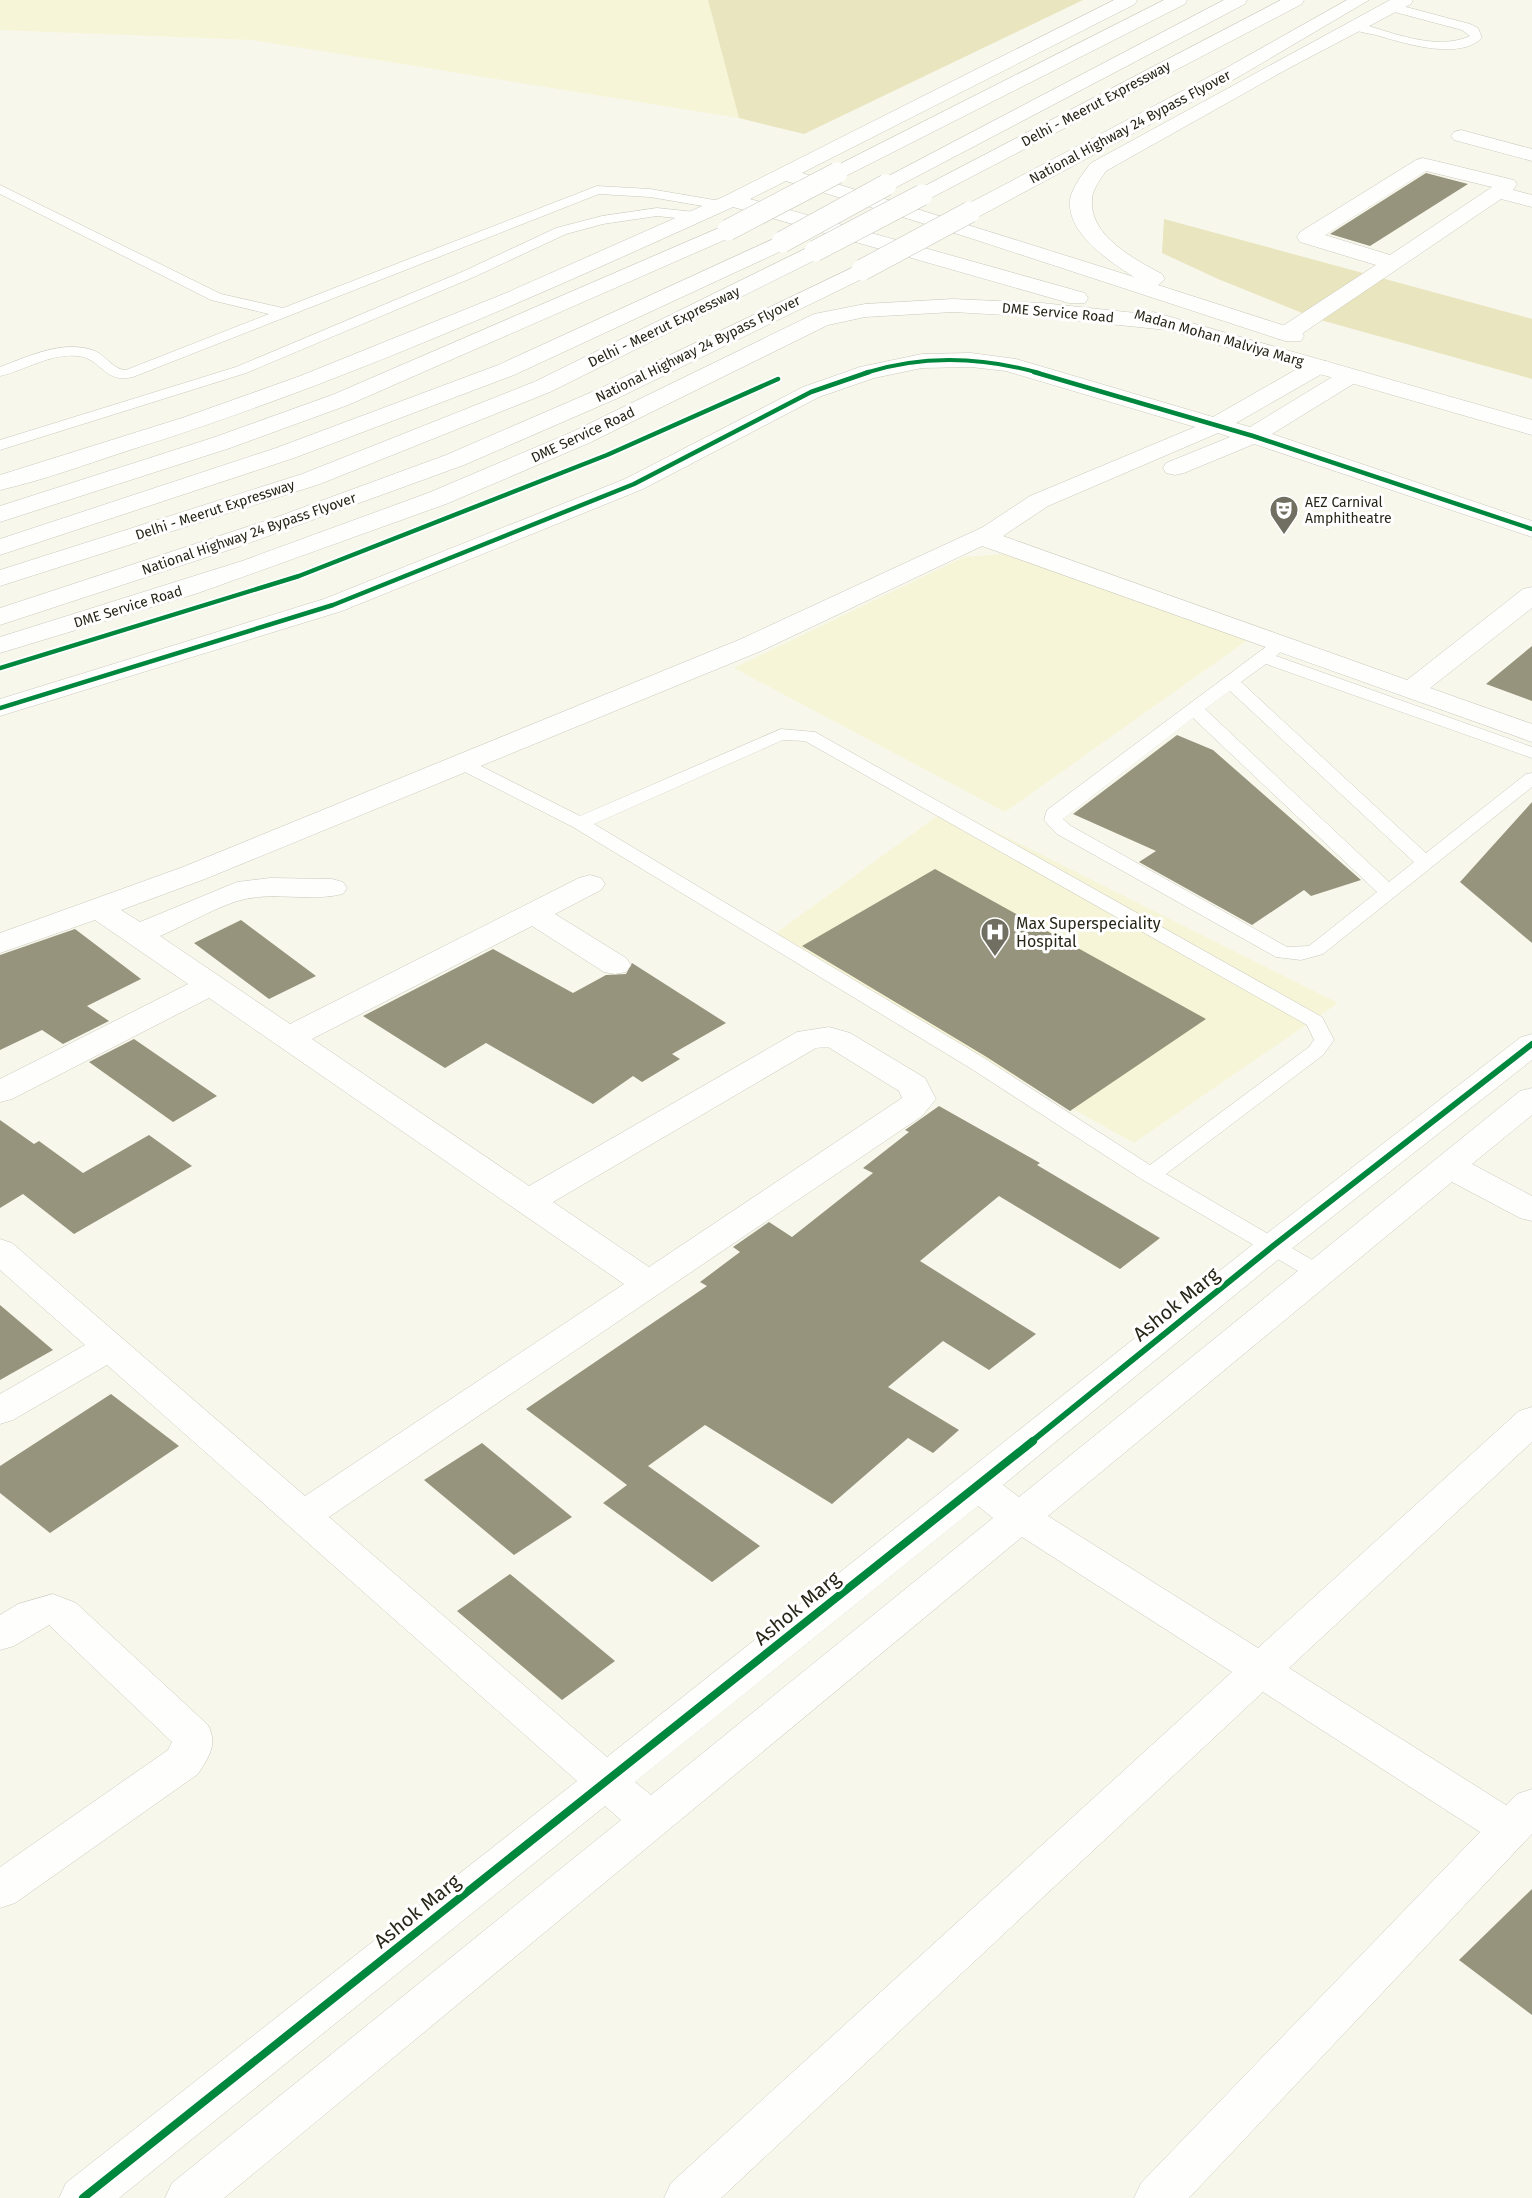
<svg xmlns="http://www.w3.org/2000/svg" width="1532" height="2198" font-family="'Fira Sans',sans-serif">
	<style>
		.built { fill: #f7f5d7 }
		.green { fill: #e9e5be }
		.building { fill: #97947d }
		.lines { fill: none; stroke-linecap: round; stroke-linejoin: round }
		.service-casing { stroke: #cac9bd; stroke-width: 1 }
		.minor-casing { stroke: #cac9bd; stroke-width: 1 }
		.secondary-casing { stroke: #cac9bd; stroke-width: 1 }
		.trunk-casing { stroke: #cac9bd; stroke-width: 1 }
		.motorway-casing { stroke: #cac9bd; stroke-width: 1 }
		.service { fill: #fefefc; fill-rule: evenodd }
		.minor { fill: #fefefc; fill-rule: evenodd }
		.secondary { fill: #fefefc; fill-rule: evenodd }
		.trunk { fill: #fefefc; fill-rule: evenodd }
		.motorway { fill: #fefefc; fill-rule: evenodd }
		.trunk-bridge-casing { stroke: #cac9bd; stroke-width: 22; stroke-linecap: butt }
		.motorway-bridge-casing { stroke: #cac9bd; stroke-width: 22; stroke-linecap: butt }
		.trunk-bridge { stroke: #fefefc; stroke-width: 21 }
		.motorway-bridge { stroke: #fefefc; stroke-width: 21 }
		.cycleway-far3-casing { stroke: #fff; stroke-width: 6 }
		.cycleway-far2-casing { stroke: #fff; stroke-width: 8 }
		.cycleway-far1-casing { stroke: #fff; stroke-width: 10 }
		.cycleway-casing { stroke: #fff; stroke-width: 11 }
		.cycleway-far3 { stroke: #00873e; stroke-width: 4 }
		.cycleway-far2 { stroke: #00873e; stroke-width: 4.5 }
		.cycleway-far1 { stroke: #00873e; stroke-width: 6 }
		.cycleway { stroke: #00873e; stroke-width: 8 }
		.labels { text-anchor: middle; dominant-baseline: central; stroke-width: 6; stroke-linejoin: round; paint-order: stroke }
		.far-street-label { font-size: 14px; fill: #282618; stroke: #fff }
		.far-poi-label { font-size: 14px; fill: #282618; stroke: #fff; text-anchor: start }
		.poi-label { font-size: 16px; fill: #282618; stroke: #fff; text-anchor: start }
		.near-street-label { font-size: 20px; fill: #282618; stroke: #fff }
	</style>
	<rect width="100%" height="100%" fill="#f8f7ec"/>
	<path class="built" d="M0,0H708L739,118L253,40L0,30Z
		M1005,554L1249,639L1005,812L734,668L964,557Z
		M948,808L1338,1003L1134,1143L768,939Z"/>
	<path class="green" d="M708,0H1083L804,134L739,118Z
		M1164,219L1532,319V379L1317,319L1218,279L1162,253Z"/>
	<path class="building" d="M1426,173L1468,184L1370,246L1330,234Z
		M1532,646V701L1486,684Z
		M1177,735L1213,750L1361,880L1311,896L1304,890L1252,925L1139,862L1156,851L1073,814Z
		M1532,802V943L1460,882Z
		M935,869L1206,1019L1070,1111L985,1056L802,946Z
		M241,920L316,976L269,999L194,943Z
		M75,929L141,979L87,1006L109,1021L63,1044L42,1030L0,1050V955Z
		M493,949L573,993L606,975L626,974L632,963L726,1023L672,1054L680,1059L642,1082L633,1076L593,1104L486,1043L445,1068L363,1016Z
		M134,1039L217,1096L173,1122L89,1062Z
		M939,1106L1040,1163L1037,1165L1160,1238L1120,1269L999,1196L920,1261L1036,1334L989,1370L943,1341L888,1387L959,1430L933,1453L908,1438L832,1504L705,1425L648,1466L760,1546L712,1582L603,1503L627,1485L526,1409L707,1286L700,1282L740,1252L733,1247L769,1222L792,1237L873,1173L863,1168L909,1132L905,1130Z
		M0,1120L34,1144L39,1141L83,1173L149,1135L192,1166L74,1234L23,1194L0,1208Z
		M0,1305L53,1350L0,1380Z
		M111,1394L179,1446L50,1533L0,1493V1466Z
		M482,1443L572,1517L514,1555L424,1480Z
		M510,1574L615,1661L562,1700L457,1611Z
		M1532,1889V2015L1459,1960Z"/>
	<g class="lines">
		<g class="service-casing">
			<path id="service" d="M1391,3L1470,24L1478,28L1482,38C1459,61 1403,43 1376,35C1367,33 1355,32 1349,26L1355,22C1389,31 1435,52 1470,36L1462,30L1387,10V4Z
				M0,185L221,294L283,308L597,186L650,189L720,201L727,205L720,209L650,197L599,194L133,377C104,384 102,359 78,356C50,353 26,370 0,376V367C29,356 64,339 95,351C106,356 114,370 126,370L269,314L211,300L0,194Z
				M657,208L695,212L702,216L695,220L657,216L603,224L566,234L474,277L246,373L0,450V440L236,367L464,271L556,228L602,216Z
				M1281,639L1290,644L1276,656L1532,747V758L1266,664L1241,682L1426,853L1526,774L1532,773V787L1323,954L1301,960L1276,957L1057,834L1044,820L1047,810L1275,640ZM1230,691L1414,862L1389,882L1205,709ZM1193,718L1377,892L1309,946L1287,947L1071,826L1063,819Z
				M781,729L815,732L1322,1017L1334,1040L1323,1055L1166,1174L1326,1268L1329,1273L1326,1278L1318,1281L1310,1278L1143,1180L970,1068L573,827L457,768L454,764L457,760H469L580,816ZM783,740L805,741L1307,1025L1314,1040L1309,1047L1150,1165L984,1058L594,824Z"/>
		</g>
		<g class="minor-casing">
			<path id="minor" d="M1461,130L1532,149V161L1454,140L1451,136L1454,132Z
				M1423,158L1514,180L1517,184L1513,190L1532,195V207L1501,199L1294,339H1278L1275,334L1278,329L1376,265L1300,242L1297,237L1300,232L1416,160ZM1426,171L1492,187L1390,255L1325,235Z
				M971,353L1016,359L1213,417L1311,361H1327L1331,366L1327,371L1236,423L1250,427L1342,371H1358L1362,376L1358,381L1272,434L1532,521V537L1254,444L1184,473L1175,475L1166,473L1163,468L1166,463L1230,437L1218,433L1048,506L1003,536L1407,680L1523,589L1532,587V608L1430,688L1532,724V742L982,546L761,651L205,879L121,910L140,922L237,882L270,878L332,879L343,882L347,888L343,894C311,902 277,892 245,899C221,904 184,926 160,936L290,1024L579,878L590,875L601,878L605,884L601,890L555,914L626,958L631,965L626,972L615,974L604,972L532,926L312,1039L529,1186L797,1032L829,1027L850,1033L925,1078L936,1099L922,1116L329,1517L607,1757L1261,1238L1521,1037L1532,1034V1060L1285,1254L1003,1485L1019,1497L1520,1091L1532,1088V1115L1472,1164L1532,1196V1221L1520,1218L1452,1182L1048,1516L1258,1648L1519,1411L1532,1407V1442L1289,1668L1506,1805L1517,1794L1532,1789V1834L1189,2198H1134L1141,2183L1480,1832L1263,1692L721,2198H664L671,2183L1232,1672L1022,1537L224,2198H165L172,2183L621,1820L605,1806L119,2198H59L66,2183L577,1781L107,1365L13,1420L0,1424V1394L85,1345L0,1270V1239L12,1243L305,1496L624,1284L209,998L12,1099L0,1102V1079L188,984L95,920L0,953V933L183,867L741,639L983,527L1030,496L1195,427L1006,371L971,367L922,368L874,378L819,397L643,489L342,611L0,716V699L324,599L625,479L803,387L860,367L922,354ZM828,1047L899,1091L902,1098L649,1267L553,1202L816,1048ZM978,1506L993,1518L651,1795L635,1782Z
				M53,1594L76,1603L208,1725C218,1745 209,1756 198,1774L15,1903L0,1908V1867L168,1750L172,1742L49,1625L14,1646L0,1650V1615L18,1604Z"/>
		</g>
		<g class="secondary-casing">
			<path id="secondary" d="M1114,0H1137L1135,4L802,173L1134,277C1109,261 1067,234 1070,200C1072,187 1083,173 1091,163L1390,0H1413L1411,4L1291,67L1106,171C1100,180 1092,190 1092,200C1089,236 1136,260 1162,274L1165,279L1158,285L1301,331L1304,336L1301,341H1285L964,236L786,181L750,199L1085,293L1088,298L1085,303H1069L733,207C535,297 337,385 130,450C87,464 44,480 0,490V475L185,417L300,376L506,293L725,196Z
				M953,299L1042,303L1145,314L1153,312L1532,420V435L1167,330L1042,317L953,312L865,317L828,325L589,443L446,504L198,593L0,653V637L242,561L428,493L572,432L814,314L865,304Z"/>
		</g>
		<g class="trunk-casing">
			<path id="trunk" d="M1164,0H1187L1185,4L844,177H830L827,173L830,169Z
				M1347,0H1369L1240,76L978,217H962L959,212L962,207L1226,68Z
				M728,224L736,225L739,230L736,235L348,405L230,448L0,522V506L212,438L332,395Z
				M862,263L870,265L873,270L870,275L618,398L464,465L238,547L0,625V608L277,517L446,455L601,388Z"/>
		</g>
		<g class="motorway-casing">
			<path id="motorway" d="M1224,0H1247L1245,4L893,189H879L876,185L879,181Z
				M1281,0H1304L1302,4L929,199H915L911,195L915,191Z
				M782,235L790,237L793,242L790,247L514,375L294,458L0,555V539L276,448L498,365Z
				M815,244L823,246L826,251L823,256L550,392L320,484L0,586V570L302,474L534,382Z"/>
		</g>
		<use href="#service" class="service"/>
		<use href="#minor" class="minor"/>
		<use href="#secondary" class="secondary"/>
		<use href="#trunk" class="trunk"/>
		<use href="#motorway" class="motorway"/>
		<g class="trunk-bridge-casing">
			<path id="trunk-bridge" d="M728,230L837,173
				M862,270L970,212"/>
		</g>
		<g class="motorway-bridge-casing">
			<path id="motorway-bridge" d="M782,242L886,185
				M815,251L922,195"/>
		</g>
		<use href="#trunk-bridge" class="trunk-bridge"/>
		<use href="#motorway-bridge" class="motorway-bridge"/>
		<g class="cycleway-far3-casing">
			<path id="cycleway-far3" d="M865,373C922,355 982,357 1039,373"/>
		</g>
		<g class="cycleway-far2-casing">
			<path id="cycleway-far2" d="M1034,372L1253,436L1532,529
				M0,668L299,576L607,455L778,379
				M0,708L333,605L634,484L811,392L869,372"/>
		</g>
		<g class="cycleway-far1-casing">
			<path id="cycleway-far1" d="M1031,1442L1273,1246L1532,1044"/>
		</g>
		<g class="cycleway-casing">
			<path id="cycleway" d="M83,2198L1033,1441"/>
		</g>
		<use href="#cycleway-far3" class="cycleway-far3"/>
		<use href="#cycleway-far2" class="cycleway-far2"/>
		<use href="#cycleway-far1" class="cycleway-far1"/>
		<use href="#cycleway" class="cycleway"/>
	</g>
	<defs>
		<g id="theatre-pin" transform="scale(1.5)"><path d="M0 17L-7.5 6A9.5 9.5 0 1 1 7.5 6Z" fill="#716f62" stroke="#fff"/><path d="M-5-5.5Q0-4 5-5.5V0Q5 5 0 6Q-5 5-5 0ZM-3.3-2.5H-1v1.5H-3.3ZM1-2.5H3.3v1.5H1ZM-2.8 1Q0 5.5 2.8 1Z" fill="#fff"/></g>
		<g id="hospital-pin" transform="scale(1.5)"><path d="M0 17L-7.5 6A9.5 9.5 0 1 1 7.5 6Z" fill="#716f62" stroke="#fff"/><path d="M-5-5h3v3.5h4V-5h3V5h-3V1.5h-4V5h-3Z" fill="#fff"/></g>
	</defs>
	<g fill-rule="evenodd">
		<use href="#theatre-pin" x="1284" y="510"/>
		<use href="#hospital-pin" x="995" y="932"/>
	</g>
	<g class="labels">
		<g class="far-street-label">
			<text transform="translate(1096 104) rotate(-28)">Delhi - Meerut Expressway</text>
			<text transform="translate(1130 127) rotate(-28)">National Highway 24 Bypass Flyover</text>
			<text transform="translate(1058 313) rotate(5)">DME Service Road</text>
			<text transform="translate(664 327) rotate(-26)">Delhi - Meerut Expressway</text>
			<text transform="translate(1219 338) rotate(16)">Madan Mohan Malviya Marg</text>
			<text transform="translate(698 349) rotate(-26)">National Highway 24 Bypass Flyover</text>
			<text transform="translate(583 435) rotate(-25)">DME Service Road</text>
			<text transform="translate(215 510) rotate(-18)">Delhi - Meerut Expressway</text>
			<text transform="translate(249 534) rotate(-19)">National Highway 24 Bypass Flyover</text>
			<text transform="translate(128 607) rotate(-17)">DME Service Road</text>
		</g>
		<g class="far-poi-label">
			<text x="1305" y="502">AEZ Carnival<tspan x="1305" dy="16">Amphitheatre</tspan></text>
		</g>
		<g class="poi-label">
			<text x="1016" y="923">Max Superspeciality<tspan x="1016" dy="18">Hospital</tspan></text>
		</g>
		<g class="near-street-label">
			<text transform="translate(1176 1304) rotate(-39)">Ashok Marg</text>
			<text transform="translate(797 1608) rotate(-39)">Ashok Marg</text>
			<text transform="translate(417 1911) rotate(-39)">Ashok Marg</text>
		</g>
	</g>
</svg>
